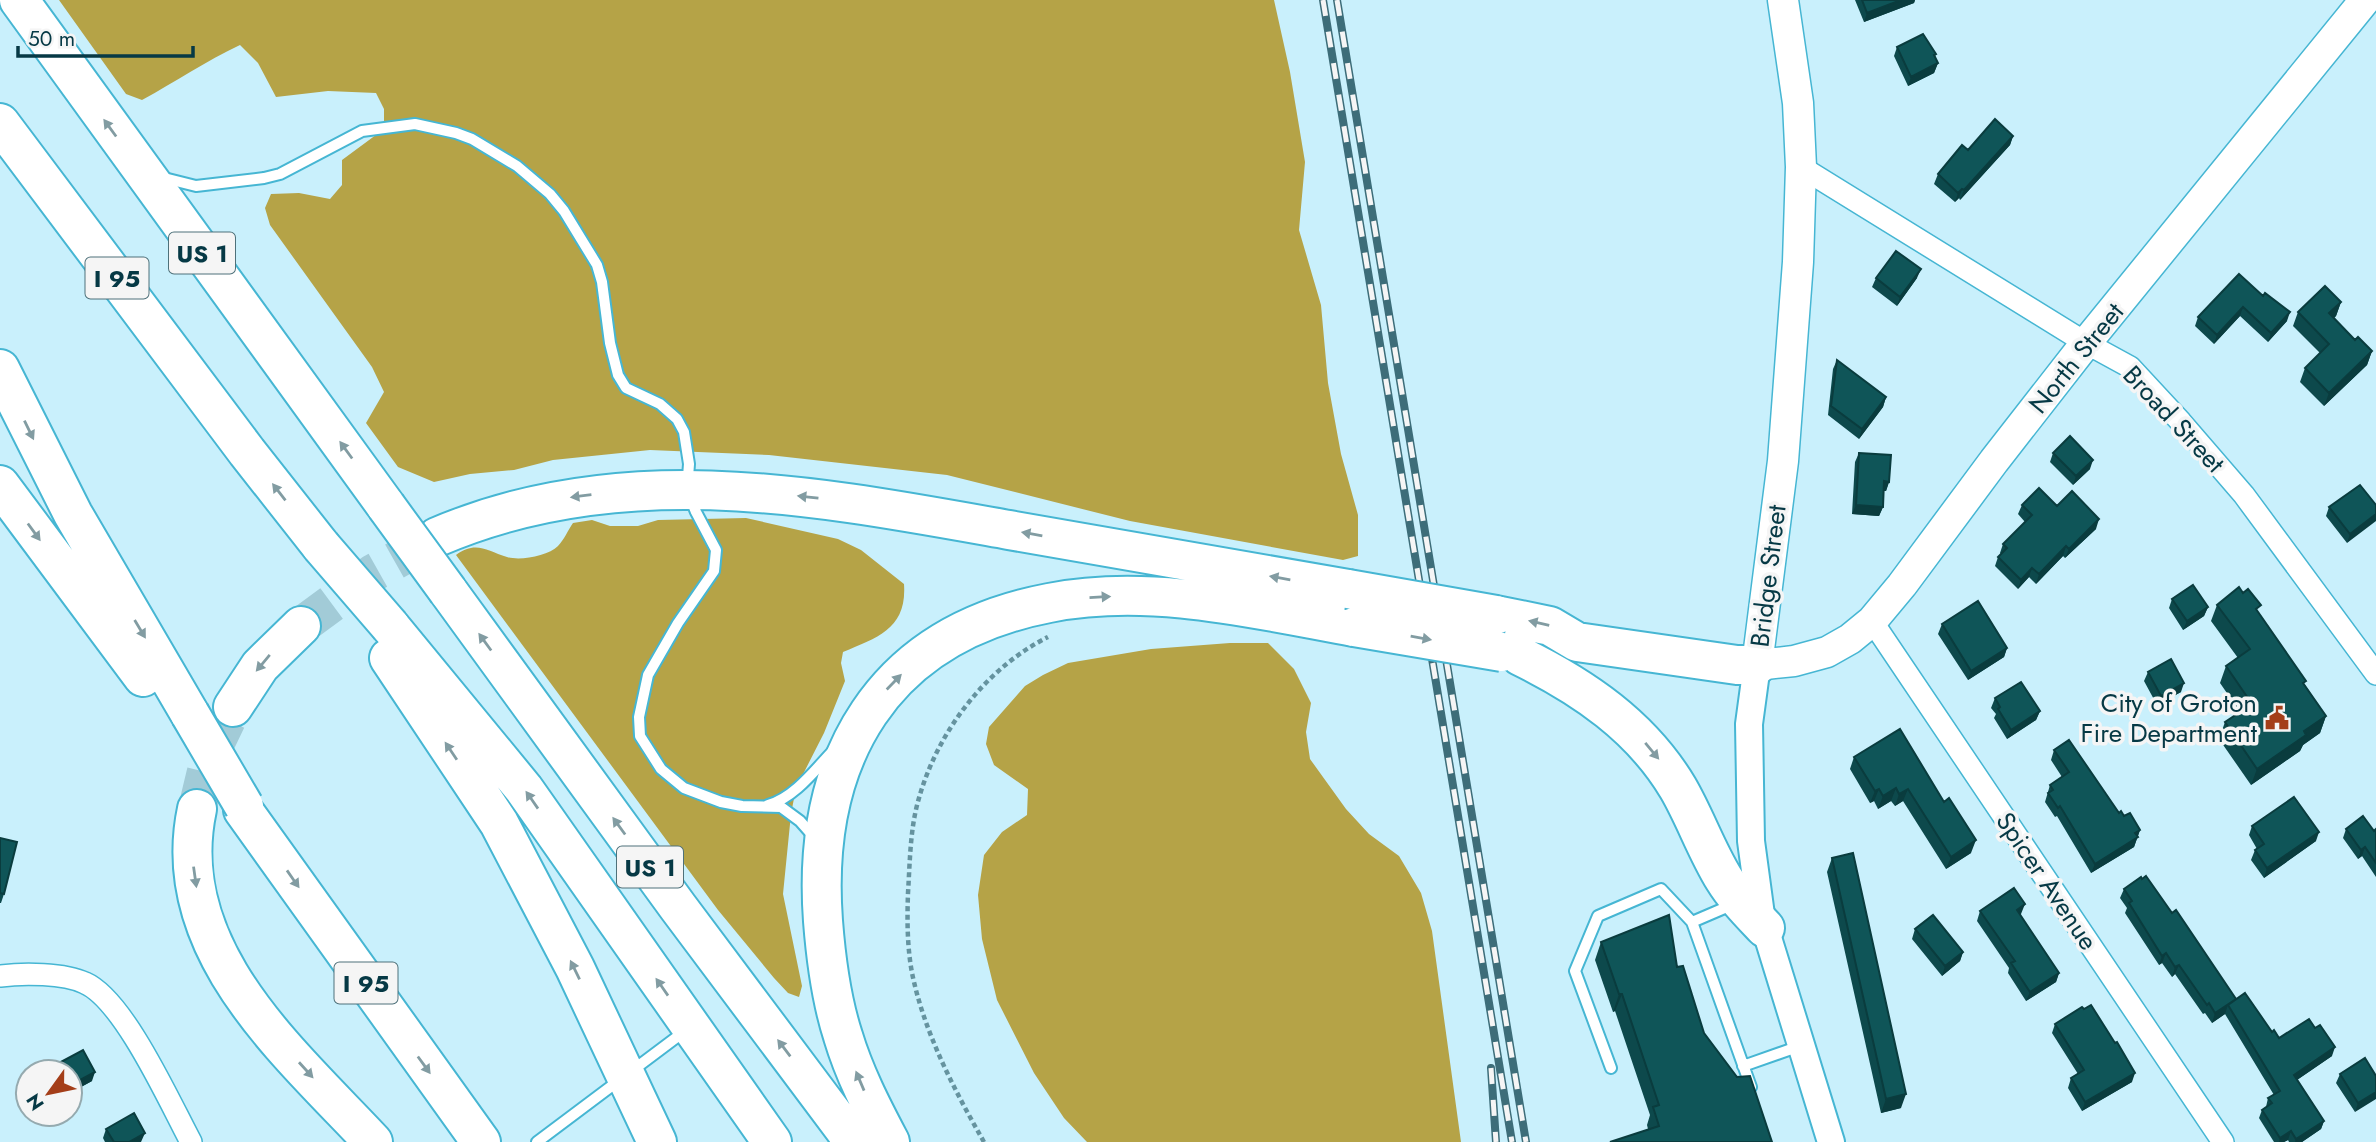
<svg xmlns="http://www.w3.org/2000/svg" width="2376" height="1142" font-family="Jost,sans-serif">
	<style>
		.forest { fill: #b5a347 }
		.lines { fill: none; stroke-linecap: round; stroke-linejoin: round }
		.motorway-tunnel { stroke: #a2cbd7; stroke-width: 38; stroke-dasharray: 38 19; stroke-linecap: butt }
		.service-casing { stroke: #46b6d3; stroke-width: 14 }
		.minor-casing { stroke: #46b6d3; stroke-width: 24 }
		.tertiary-casing { stroke: #46b6d3; stroke-width: 30 }
		.secondary-casing { stroke: #46b6d3; stroke-width: 33 }
		.motorway-casing { stroke: #46b6d3; stroke-width: 42 }
		.path { stroke: #65939f; stroke-width: 4.5; stroke-dasharray: 5 3.5; stroke-linecap: butt }
		.service { stroke: #fff; stroke-width: 10 }
		.minor { stroke: #fff; stroke-width: 21 }
		.tertiary { stroke: #fff; stroke-width: 26 }
		.secondary { stroke: #fff; stroke-width: 30 }
		.motorway { stroke: #fff; stroke-width: 38 }
		.rail-casing { stroke: #3d6d79; stroke-width: 8 }
		.rail { stroke: #f5f5f5; stroke-width: 5; stroke-dasharray: 16; stroke-linecap: butt }
		.motorway-bridge-casing { stroke: #46b6d3; stroke-width: 42; stroke-linecap: butt }
		.motorway-bridge { stroke: #fff; stroke-width: 38 }
		.wall { fill: #0d494c }
		.shaded-wall { fill: #0a3c3e }
		.building { fill: #0f5558; stroke: #0a3c3e; stroke-width: 2 }
		.oneway { fill: #829ca2 }
		.labels { text-anchor: middle; dominant-baseline: central; stroke-width: 7; stroke-linejoin: round; paint-order: stroke }
		.shield { fill: #f5f5f5; stroke: #4e717a; stroke-width: 2 }
		.shield-label { font-size: 24px; font-weight: bold; fill: #063945 }
		.street-label { font-size: 26px; fill: #063945; stroke: #f5f5f5 }
		.poi-label { font-size: 26px; fill: #063945; stroke: #f5f5f5; text-anchor: end }
	</style>
	<rect width="100%" height="100%" fill="#c9f0fc"/>
	<path class="forest" d="M59,0H1274L1290,72L1305,162L1299,230L1321,305L1328,383L1341,454L1358,515V556L1343,560L1130,521L947,475L769,455L650,450L553,460L514,470L470,474L434,482L398,467L366,423L384,392L372,367L270,225L265,208L271,194L299,193L330,199L342,185V160L384,129V109L376,93L328,91L276,97L258,63L240,45C206,61 175,82 142,100L126,94Z
		M746,518L838,539L861,550L904,584C907,628 879,637 843,652L841,663L845,681L824,733L796,788L791,814L783,894L802,986L799,997L788,993L774,978L718,910L456,555C476,540 487,551 507,557C520,561 548,556 558,546C564,540 568,530 573,523L592,520L610,526H638L658,520Z
		M1230,643H1268L1294,669L1311,703L1306,732L1310,759L1346,809L1369,834L1399,856L1421,893L1432,931L1461,1142H1087L1064,1118L1034,1073L997,1000L982,939L978,895L984,855L1002,832L1027,815L1028,789L994,765L986,744L989,727L1025,686L1043,675L1068,663L1151,649Z"/>
	<g class="lines">
		<path class="motorway-tunnel" d="M301,626L373,573L437,537
			M197,809L210,755L233,707"/>
		<g class="service-casing">
			<path id="service" d="M160,177L196,186L264,178L280,174L362,131L415,124L456,133L472,139L517,166L550,194L564,211L597,265L602,282L610,343L618,375L626,388L660,404L677,419L684,432L689,464L687,490L696,512L716,550L714,571L678,623L648,675L639,717L640,736L661,769L684,788L721,802L742,806L781,807L800,821L815,838
				M768,805C794,798 815,770 833,751
				M1692,922L1751,1087
				M1743,1066L1800,1046
				M1611,1068L1575,971L1598,916L1661,889L1692,922L1734,904
				M537,1142L685,1031"/>
		</g>
		<g class="minor-casing">
			<path id="minor" d="M1801,167L2086,343L2130,367L2181,422L2244,495L2376,674
				M1872,621L2223,1142
				M0,976C23,973 64,973 85,983C124,1000 170,1103 191,1142"/>
		</g>
		<g class="tertiary-casing">
			<path id="tertiary" d="M1757,665L1749,724L1751,841L1761,915L1831,1142"/>
		</g>
		<g class="secondary-casing">
			<path id="secondary" d="M1783,0L1798,103L1801,167L1798,262L1783,461L1757,665L1794,661L1827,652L1850,639L1872,621L1902,585L1994,461L2086,343L2365,0"/>
		</g>
		<g class="motorway-casing">
			<path id="motorway" d="M19,0L386,506
				M0,123L247,452L321,546
				M0,369L73,514L190,714
				M0,485L143,677
				M437,537C623,457 818,496 1009,530C1122,550 1235,570 1348,589
				M448,591L678,907L854,1142
				M1496,615L1550,626L1577,642L1737,665H1757
				M390,626L524,789L772,1142
				M1520,656C1583,687 1641,726 1678,788C1695,817 1706,850 1724,879C1735,897 1750,912 1765,928
				M389,658L499,823L575,968L657,1142
				M233,707L260,666L301,626
				M197,809C167,949 288,1051 373,1142
				M243,810L481,1142
				M890,1142C872,1108 854,1073 843,1036C831,999 826,960 823,921C811,758 882,635 1049,603C1150,583 1255,609 1354,627"/>
		</g>
		<path class="path" d="M984,1142C956,1093 927,1038 914,982C907,953 907,922 908,893C910,861 910,828 919,798C938,731 986,668 1048,637"/>
		<use href="#service" class="service"/>
		<use href="#minor" class="minor"/>
		<use href="#tertiary" class="tertiary"/>
		<use href="#secondary" class="secondary"/>
		<use href="#motorway" class="motorway"/>
		<g class="rail-casing">
			<path id="rail" d="M1323,0L1512,1142
				M1337,0L1526,1142
				M1491,1068L1496,1142"/>
		</g>
		<use href="#rail" class="rail"/>
		<g class="motorway-bridge-casing">
			<path id="motorway-bridge" d="M386,506L448,591
				M321,546L390,626
				M1348,589L1496,615
				M1354,627L1502,652
				M190,714L244,806"/>
		</g>
		<use href="#motorway-bridge" class="motorway-bridge"/>
	</g>
	<path class="wall" d="M1855,0H1915L1914,3L1864,22Z
		M1897,47L1936,54L1935,57L1938,63L1934,73L1908,86L1894,56Z
		M2013,136L2010,145L1960,200L1959,198L1955,202L1934,184L1938,174L1968,150Z
		M2239,274L2287,321L2268,342L2240,316L2214,344L2195,326L2198,317Z
		M1876,278H1917L1897,306L1872,287Z
		M2341,302L2336,316L2334,318L2355,340L2372,351L2367,365L2324,406L2300,382L2305,368L2320,353L2293,326L2298,312Z
		M1837,360L1886,397L1883,407L1859,439L1828,415L1833,369Z
		M1859,453L1889,482L1886,491H1884L1883,507L1879,516L1852,514L1855,462Z
		M2053,453L2090,469L2073,485L2050,462Z
		M2022,505L2057,506L2096,529L2065,558L2063,556L2036,584L2029,577L2018,589L1995,566L1998,557L2001,554L2000,553L2003,544L2025,522L2018,514Z
		M2376,505L2347,543L2326,516L2329,507Z
		M2172,599L2208,607L2204,616L2183,630L2169,608Z
		M2217,605L2258,612L2305,685L2326,716L2320,733L2303,745L2300,751L2251,785L2219,739L2225,722L2240,712L2220,683L2226,666L2238,658L2211,621Z
		M1942,624L2007,648L2004,657L1968,680L1938,634Z
		M2148,672L2181,692L2157,705L2144,681Z
		M1995,698L2040,711L2036,720L2007,739L1994,718L1996,714L1991,708Z
		M1900,729L1971,853L1946,869L1903,801L1895,806L1891,801L1878,809L1874,801L1870,803L1850,769L1854,757Z
		M2054,750L2119,813L2140,830L2134,847L2091,873L2057,816L2055,817L2045,802L2050,785L2062,777L2051,760Z
		M2252,826L2316,841L2264,878L2251,860L2255,850L2257,849L2249,835Z
		M2346,829L2374,831L2376,829V877L2362,856L2358,859L2343,838Z
		M0,838L4,894L1,903H0Z
		M1832,858L1901,1108L1881,1113L1827,872Z
		M2124,889L2172,913L2236,999L2279,1038L2332,1056L2297,1080L2324,1121L2321,1129L2302,1142H2289L2288,1140L2284,1142H2274L2259,1118L2262,1110L2266,1107L2268,1098L2274,1095L2225,1014L2212,1023L2205,1013L2203,1014L2175,974L2172,977L2162,963L2159,965L2125,913L2127,908L2120,898Z
		M1980,911L2021,914L2020,915L2059,973L2056,982L2026,1001L2008,973L2009,968L1977,921Z
		M1915,929L1963,952L1960,961L1942,976L1912,939Z
		M1601,942L1677,967L1704,1033L1772,1142L1648,1129L1647,1125L1650,1115L1615,1011L1613,1012L1595,960Z
		M2055,1024L2115,1043L2132,1082L2082,1111L2068,1088L2071,1078L2078,1074L2052,1033Z
		M59,1063L92,1081L70,1093V1072H56Z
		M2340,1074L2376,1076L2355,1112L2336,1083Z
		M106,1129L141,1142H105L103,1138Z"/>
	<path class="shaded-wall" d="M1901,0H1915L1914,3L1864,22L1867,13Z
		M1938,63L1934,73L1908,86L1911,77Z
		M2013,136L2010,145L1960,200L1964,190Z
		M1962,189L1959,198L1955,202L1958,193Z
		M1921,269L1917,278L1897,306L1900,297Z
		M2341,302L2336,316L2324,327L2329,313Z
		M2243,307L2240,316L2214,344L2217,335Z
		M2290,312L2287,321L2268,342L2271,333Z
		M2372,351L2367,365L2324,406L2329,393Z
		M1886,397L1883,407L1859,439L1862,429Z
		M2093,460L2090,469L2073,485L2076,476Z
		M1884,481L1889,482L1886,491L1881,490Z
		M1856,505L1883,507L1879,516L1852,514Z
		M2376,514V521L2347,543L2350,534Z
		M2099,519L2096,529L2065,558L2069,549Z
		M2066,546L2063,556L2036,584L2039,574Z
		M2032,568L2029,577L2018,589L2021,580Z
		M2208,607L2204,616L2183,630L2187,621Z
		M2007,648L2004,657L1968,680L1971,671Z
		M2184,683L2181,692L2157,705L2161,696Z
		M2040,711L2036,720L2007,739L2011,730Z
		M2326,716L2320,733L2303,745L2300,751L2251,785L2257,769L2304,731Z
		M1896,788L1891,801L1878,809L1883,796Z
		M1879,789L1874,801L1870,803L1875,791Z
		M1908,789L1903,801L1895,806L1899,794Z
		M2140,830L2134,847L2091,873L2095,864Z
		M2319,832L2316,841L2264,878L2267,868Z
		M1976,840L1971,853L1946,869L1951,857Z
		M2365,847L2362,856L2358,859L2361,850Z
		M2025,904L2021,914L2013,919L2017,910Z
		M1963,952L1960,961L1942,976L1945,966Z
		M2166,953L2162,963L2159,965L2162,956Z
		M2179,965L2175,974L2172,977L2175,967Z
		M2059,973L2056,982L2026,1001L2030,992Z
		M1619,994H1622L1615,1011L1613,1012Z
		M2236,999L2228,1005L2225,1014L2212,1023L2215,1013Z
		M2335,1047L2332,1056L2291,1084L2294,1075Z
		M95,1072L92,1081L70,1093L71,1085Z
		M2135,1073L2132,1082L2082,1111L2085,1102Z
		M2376,1092V1099L2355,1112L2358,1103Z
		M1906,1094L1901,1108L1881,1113L1886,1099Z
		M2324,1121L2321,1129L2302,1142H2295L2296,1139Z
		M2291,1131L2288,1140L2284,1142H2279L2280,1138Z
		M145,1133L141,1142H129Z"/>
	<path class="building" d="M1862,0H1901L1867,13Z
		M1923,34L1936,54L1934,55L1938,63L1911,77L1897,47Z
		M1995,119L2013,136L1964,190L1962,189L1958,193L1938,174L1962,145L1968,150Z
		M1896,251L1921,269L1900,297L1876,278Z
		M2239,274L2263,296L2265,293L2290,312L2271,333L2243,307L2217,335L2198,317Z
		M2325,286L2341,302L2329,313L2355,340L2358,337L2372,351L2329,393L2305,368L2329,344L2298,312Z
		M1837,360L1886,397L1862,429L1831,406Z
		M2070,436L2093,460L2076,476L2053,453Z
		M1859,453L1891,455L1889,482L1884,481L1883,507L1856,505Z
		M2360,485L2376,505V514L2350,534L2329,507Z
		M2039,488L2057,506L2072,491L2099,519L2069,549L2066,546L2039,574L2032,568L2021,580L1998,557L2007,548L2003,544L2032,515L2022,505Z
		M2193,585L2208,607L2187,621L2172,599Z
		M2239,587L2243,593L2248,589L2261,605L2256,609L2306,681L2303,683L2326,716L2304,731L2306,735L2257,769L2225,722L2252,704L2226,666L2250,649L2217,605Z
		M1978,601L2007,648L1971,671L1942,624Z
		M2171,659L2184,683L2161,696L2148,672Z
		M2021,682L2040,711L2011,730L1998,709L2000,707L1995,698Z
		M1900,729L1944,802L1949,798L1976,840L1951,857L1908,789L1899,794L1896,788L1883,796L1879,789L1875,791L1854,757Z
		M2069,740L2119,813L2121,811L2124,816L2130,813L2140,830L2135,833L2138,837L2095,864L2060,806L2058,808L2048,793L2053,790L2050,785L2069,772L2054,750Z
		M2294,797L2319,832L2267,868L2255,850L2264,844L2252,826Z
		M2363,816L2374,831L2376,829V863L2365,847L2361,850L2346,829Z
		M0,838L17,842L4,894L0,893Z
		M1853,853L1906,1094L1886,1099L1832,858Z
		M2146,876L2172,913L2176,910L2236,999L2215,1013L2209,1003L2207,1005L2179,965L2175,967L2166,953L2162,956L2129,903L2132,901L2124,889L2141,877L2142,879Z
		M2014,888L2025,904L2017,910L2059,973L2030,992L2011,963L2015,961L1980,911Z
		M1669,915L1677,967L1683,966L1704,1033L1737,1077L1750,1076L1772,1142H1610L1659,1126L1653,1107L1659,1105L1622,994H1619L1601,942Z
		M1933,915L1963,952L1945,966L1915,929Z
		M2245,993L2272,1032L2274,1030L2279,1038L2309,1019L2315,1028L2320,1025L2335,1047L2294,1075L2324,1121L2296,1139L2291,1131L2280,1138L2262,1110L2272,1103L2268,1098L2280,1091L2228,1005Z
		M2091,1005L2115,1043L2117,1042L2135,1073L2085,1102L2071,1078L2084,1070L2055,1024L2082,1007L2084,1009Z
		M83,1050L95,1072L71,1085L70,1083V1072H64L59,1063Z
		M2365,1058L2376,1076V1092L2358,1103L2340,1074Z
		M134,1113L145,1133L129,1142H114L106,1129Z"/>
	<defs><path id="oneway-solid" d="M-6-.8H1V-3.2L6.5 0L1 3.2V.8H-6Z" transform="scale(1.75)"/></defs>
	<g class="oneway">
		<use href="#oneway-solid" transform="translate(110 128) rotate(-126)"/>
		<use href="#oneway-solid" transform="translate(29 430) rotate(64)"/>
		<use href="#oneway-solid" transform="translate(346 450) rotate(-126)"/>
		<use href="#oneway-solid" transform="translate(279 492) rotate(-128)"/>
		<use href="#oneway-solid" transform="translate(581 496) rotate(173)"/>
		<use href="#oneway-solid" transform="translate(808 497) rotate(-174)"/>
		<use href="#oneway-solid" transform="translate(34 532) rotate(54)"/>
		<use href="#oneway-solid" transform="translate(1032 534) rotate(-170)"/>
		<use href="#oneway-solid" transform="translate(1280 578) rotate(-170)"/>
		<use href="#oneway-solid" transform="translate(1100 597) rotate(-3)"/>
		<use href="#oneway-solid" transform="translate(1539 623) rotate(-167)"/>
		<use href="#oneway-solid" transform="translate(140 629) rotate(59)"/>
		<use href="#oneway-solid" transform="translate(1421 638) rotate(10)"/>
		<use href="#oneway-solid" transform="translate(485 642) rotate(-126)"/>
		<use href="#oneway-solid" transform="translate(263 663) rotate(130)"/>
		<use href="#oneway-solid" transform="translate(894 682) rotate(-46)"/>
		<use href="#oneway-solid" transform="translate(451 751) rotate(-124)"/>
		<use href="#oneway-solid" transform="translate(1652 751) rotate(50)"/>
		<use href="#oneway-solid" transform="translate(532 800) rotate(-125)"/>
		<use href="#oneway-solid" transform="translate(619 826) rotate(-126)"/>
		<use href="#oneway-solid" transform="translate(195 877) rotate(82)"/>
		<use href="#oneway-solid" transform="translate(293 879) rotate(55)"/>
		<use href="#oneway-solid" transform="translate(575 970) rotate(-116)"/>
		<use href="#oneway-solid" transform="translate(662 987) rotate(-125)"/>
		<use href="#oneway-solid" transform="translate(784 1048) rotate(-127)"/>
		<use href="#oneway-solid" transform="translate(424 1065) rotate(54)"/>
		<use href="#oneway-solid" transform="translate(306 1070) rotate(48)"/>
		<use href="#oneway-solid" transform="translate(860 1081) rotate(-113)"/>
	</g>
	<defs>
		<g id="civic-bare" transform="scale(1.89)"><path d="M-.6-6.5H3V-4.5H.6V-3L4-1V1h2V6H-6V1h2V-1L-.6-3ZM-1.2 2.5V6h2.4V2.5Z" fill="#a43e19" stroke="#f5f5f5" stroke-width="2.5" paint-order="stroke"/></g>
	</defs>
	<g fill-rule="evenodd">
		<use href="#civic-bare" x="2277" y="718"/>
	</g>
	<g class="labels">
		<g class="shield">
			<rect x="169" y="232.5" width="66" height="41" rx="5"/>
			<rect x="85.5" y="257.5" width="63" height="41" rx="5"/>
			<rect x="617" y="846.5" width="66" height="41" rx="5"/>
			<rect x="334.5" y="962.5" width="63" height="41" rx="5"/>
		</g>
		<g class="shield-label">
			<text x="202" y="253">US 1</text>
			<text x="117" y="278">I 95</text>
			<text x="650" y="867">US 1</text>
			<text x="366" y="983">I 95</text>
		</g>
		<g class="street-label">
			<text transform="translate(2076 358) rotate(-51)">North Street</text>
			<text transform="translate(2174 419) rotate(47)">Broad Street</text>
			<text transform="translate(1768 576) rotate(-83)">Bridge Street</text>
			<text transform="translate(2047 881) rotate(56)">Spicer Avenue</text>
		</g>
		<g class="poi-label">
			<text x="2257" y="703">City of Groton<tspan x="2257" dy="30">Fire Department</tspan></text>
		</g>
	</g>
	<g transform="translate(49 1093) rotate(237)"><circle r="33" fill="#f5f5f5" stroke="#95aaaf" stroke-width="2"/>
	<path d="M0-5L12 26L0 18L-12 26Z" fill="#a43e19"/>
	<text y="-10" font-size="19" font-weight="bold" text-anchor="middle" fill="#063945">N</text>
	</g>
	<path d="M18 46v10h175v-10" fill="none" stroke="#063945" stroke-width="3.5"/>
	<text x="28" y="46" font-size="21" fill="#063945" stroke="#f5f5f5" stroke-width="5" paint-order="stroke">50 m</text>
</svg>
